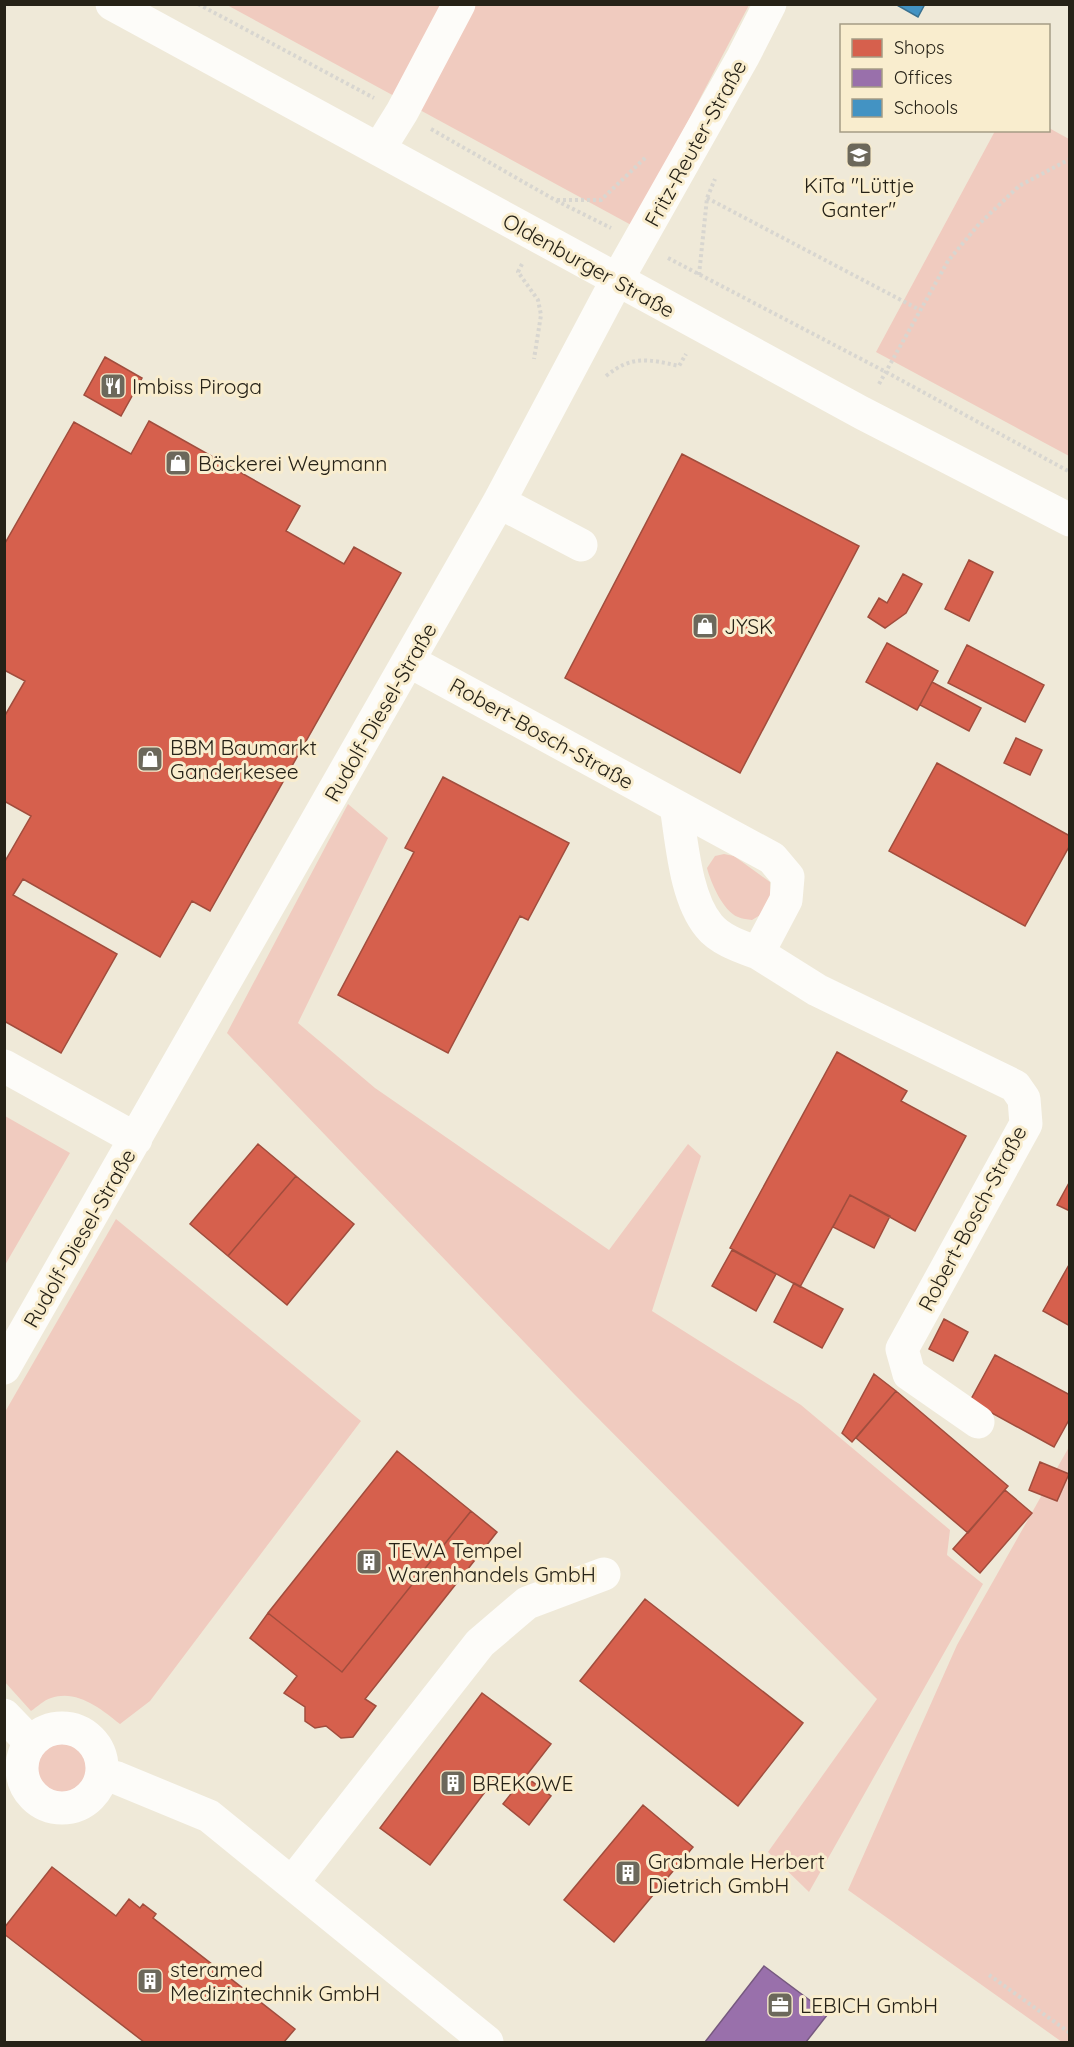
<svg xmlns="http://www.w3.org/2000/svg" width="1074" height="2047" font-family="Quicksand,sans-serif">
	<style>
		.green { fill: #f0cbbf }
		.shops { fill: #d6604d; stroke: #a14d3d; stroke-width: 1.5 }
		.offices { fill: #9970ab; stroke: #76597f; stroke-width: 1.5 }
		.schools { fill: #4393c3; stroke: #3a718f; stroke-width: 1.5 }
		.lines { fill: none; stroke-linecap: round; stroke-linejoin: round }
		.path { stroke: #d8d6d0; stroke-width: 4; stroke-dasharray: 3 3; stroke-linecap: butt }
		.minor { stroke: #fdfcf9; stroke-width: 33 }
		.major { stroke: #fdfcf9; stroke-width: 33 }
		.labels { text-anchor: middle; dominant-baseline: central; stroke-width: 6; stroke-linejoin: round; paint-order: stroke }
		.street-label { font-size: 21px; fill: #262217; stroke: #f9edce }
		.poi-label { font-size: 21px; fill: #262217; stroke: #f9edce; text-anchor: start }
	</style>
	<rect width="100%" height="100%" fill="#efe9d8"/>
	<path class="green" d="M227,5H749L633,226Z
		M1049,128L1069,139V456L876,352L995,131L1048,130Z
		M348,804L388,838L298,1023L375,1088L609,1250L688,1144L701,1156L652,1311L801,1405L950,1530L947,1555L983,1584L809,1892L768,1852L877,1699L573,1393L227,1033Z
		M724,854L734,856L770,882C771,902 770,910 752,920C748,919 742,919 738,917C723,911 711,883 707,868L715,856Z
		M5,1116L70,1153L5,1265Z
		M116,1219L361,1421L150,1701L120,1724C101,1709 77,1689 51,1698C44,1700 37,1707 31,1711L4,1681L5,1412Z
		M1069,1447V2042H1062L848,1890L957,1645Z
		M37 1768a25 25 0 1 1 50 0a25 25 0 1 1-50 0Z"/>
	<path class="shops" d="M105,357L142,378L121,416L84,395Z
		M149,421L300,506L286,531L344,564L354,547L401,573L210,911L192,901L160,957L23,879L13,895L117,954L61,1053L4,1021V863L31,816L4,801V717L25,681L4,670V545L74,422L131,454Z
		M682,454L859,546L740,773L565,678Z
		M969,560L993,572L969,621L945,609Z
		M903,574L922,584L906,613L885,628L868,617L879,598L887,603Z
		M887,643L938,671L917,710L866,682Z
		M967,645L1044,685L1025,722L948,683Z
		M932,682L981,708L969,731L920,705Z
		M1016,738L1042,750L1030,775L1004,763Z
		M937,763L1070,836V845L1025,926L889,851Z
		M443,777L569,843L528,920L520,916L448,1053L338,995L414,852L405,848Z
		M837,1052L907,1091L901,1101L966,1136L915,1231L850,1195L800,1287L730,1248Z
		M258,1144L296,1176L228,1256L190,1224Z
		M296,1176L354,1224L287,1305L228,1256Z
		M1070,1181V1211L1057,1205Z
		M850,1195L890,1216L874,1248L833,1227Z
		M732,1250L776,1274L756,1311L712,1286Z
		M1070,1263V1326L1043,1311Z
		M794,1283L843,1309L822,1348L774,1322Z
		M944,1319L968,1332L953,1361L929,1349Z
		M995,1355L1070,1395V1418L1054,1447L970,1401Z
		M874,1374L896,1391L852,1442L842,1433Z
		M896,1391L1008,1486L968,1533L856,1438Z
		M397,1451L471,1511L342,1672L268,1613Z
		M1040,1462L1069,1474L1057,1501L1029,1490Z
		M1005,1490L1032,1513L980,1573L953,1549Z
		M471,1511L497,1532L365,1699L376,1706L353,1737L341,1738L326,1726L315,1728L305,1721V1707L284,1693L297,1676L250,1638L268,1613L342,1672Z
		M645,1599L803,1723L738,1806L580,1681Z
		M482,1693L551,1744L515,1790L497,1776L430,1865L380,1828Z
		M525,1776L551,1796L529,1825L503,1804Z
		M643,1805L693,1847L614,1942L564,1900Z
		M52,1867L116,1916L129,1899L140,1908L143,1904L156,1914L153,1918L295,2029L284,2042H144L4,1934V1928Z"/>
	<path class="offices" d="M764,1966L828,2014L806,2042H705Z"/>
	<path class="schools" d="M895,4H925L918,17Z"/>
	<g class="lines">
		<path class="path" d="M198,4L374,98
			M431,129L555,200L611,228
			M707,198L920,310
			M557,200H601L646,157
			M668,258L886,372L1070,472
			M522,264L518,272L538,300L541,315L534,359
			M699,275L707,198L715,179
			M606,376C632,355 648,359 679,366L686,354
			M879,384L948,261L979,224L1019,186L1070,159
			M989,1975L1070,2033"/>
		<path class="minor" d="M379,149L402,112L459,4
			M499,502L581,545
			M409,661L676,806C682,842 685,897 709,926C720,940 742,947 758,953L786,900L788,877L772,858L676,806
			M758,953L817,990L1015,1086L1024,1099L1026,1124L902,1349L909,1374L978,1422
			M4,1066L136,1139
			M4,1368L499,502L617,280L743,57L770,4
			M4,1715L30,1742
			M22 1768a40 40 0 1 1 80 0a40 40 0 1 1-80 0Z
			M102,1774L117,1778L209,1816L487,2042
			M292,1883L480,1643L527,1603L604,1574"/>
		<path class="major" d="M112,4L862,413L1070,520"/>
	</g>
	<defs>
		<g id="school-square" transform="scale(1.35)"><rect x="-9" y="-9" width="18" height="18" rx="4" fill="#6c685b" stroke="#f9edce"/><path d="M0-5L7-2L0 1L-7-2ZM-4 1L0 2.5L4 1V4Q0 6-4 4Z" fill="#fff"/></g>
		<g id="restaurant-square" transform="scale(1.35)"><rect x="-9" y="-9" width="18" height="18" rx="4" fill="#6c685b" stroke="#f9edce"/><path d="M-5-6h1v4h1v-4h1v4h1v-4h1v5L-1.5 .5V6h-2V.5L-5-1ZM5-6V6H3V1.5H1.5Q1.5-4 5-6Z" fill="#fff"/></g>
		<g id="shop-square" transform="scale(1.35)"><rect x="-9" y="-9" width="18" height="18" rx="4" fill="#6c685b" stroke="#f9edce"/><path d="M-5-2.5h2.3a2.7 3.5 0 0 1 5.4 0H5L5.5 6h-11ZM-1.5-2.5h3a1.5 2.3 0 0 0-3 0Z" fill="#fff"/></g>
		<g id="building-square" transform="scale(1.35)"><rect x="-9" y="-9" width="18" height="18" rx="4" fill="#6c685b" stroke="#f9edce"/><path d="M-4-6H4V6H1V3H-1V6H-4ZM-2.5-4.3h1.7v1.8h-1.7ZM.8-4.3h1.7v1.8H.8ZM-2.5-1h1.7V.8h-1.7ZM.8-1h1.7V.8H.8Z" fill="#fff"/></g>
		<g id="office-square" transform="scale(1.35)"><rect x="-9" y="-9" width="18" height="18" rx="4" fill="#6c685b" stroke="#f9edce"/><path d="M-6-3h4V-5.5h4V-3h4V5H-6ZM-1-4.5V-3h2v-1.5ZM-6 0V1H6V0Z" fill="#fff"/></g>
	</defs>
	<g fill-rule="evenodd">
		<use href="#school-square" x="859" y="155"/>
		<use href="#restaurant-square" x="113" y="386"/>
		<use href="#shop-square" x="178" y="463"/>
		<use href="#shop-square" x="705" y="626"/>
		<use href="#shop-square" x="150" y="759"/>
		<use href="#building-square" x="369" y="1562"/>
		<use href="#building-square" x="453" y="1783"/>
		<use href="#building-square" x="628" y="1873"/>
		<use href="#building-square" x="150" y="1981"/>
		<use href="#office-square" x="780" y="2005"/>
	</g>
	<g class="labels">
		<g class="street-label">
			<text transform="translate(695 143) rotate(-61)">Fritz-Reuter-Straße</text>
			<text transform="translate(589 265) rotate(29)">Oldenburger Straße</text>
			<text transform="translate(380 712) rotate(-60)">Rudolf-Diesel-Straße</text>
			<text transform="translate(542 733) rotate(29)">Robert-Bosch-Straße</text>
			<text transform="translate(972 1218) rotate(-62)">Robert-Bosch-Straße</text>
			<text transform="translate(79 1238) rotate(-60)">Rudolf-Diesel-Straße</text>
		</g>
		<g class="poi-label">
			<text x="859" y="185" text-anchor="middle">KiTa "Lüttje<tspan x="859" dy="24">Ganter"</tspan></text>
			<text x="132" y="386">Imbiss Piroga</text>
			<text x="198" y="463">Bäckerei Weymann</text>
			<text x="724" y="626">JYSK</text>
			<text x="170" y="747">BBM Baumarkt<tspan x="170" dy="24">Ganderkesee</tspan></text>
			<text x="388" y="1550">TEWA Tempel<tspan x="388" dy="24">Warenhandels GmbH</tspan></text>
			<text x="472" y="1783">BREKOWE</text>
			<text x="648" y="1861">Grabmale Herbert<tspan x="648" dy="24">Dietrich GmbH</tspan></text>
			<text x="170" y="1969">steramed<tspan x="170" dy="24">Medizintechnik GmbH</tspan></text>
			<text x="800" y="2005">LEBICH GmbH</text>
		</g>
	</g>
	<rect width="1074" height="2047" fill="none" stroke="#262217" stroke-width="12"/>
	<rect x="840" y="24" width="210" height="108" fill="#f9edce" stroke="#a59c85" stroke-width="1.5"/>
	<rect x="852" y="39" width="30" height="18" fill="#d6604d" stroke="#a59c85" stroke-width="1.5"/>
	<text x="894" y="54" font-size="18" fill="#262217">Shops</text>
	<rect x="852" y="69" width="30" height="18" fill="#9970ab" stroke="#a59c85" stroke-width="1.5"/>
	<text x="894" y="84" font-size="18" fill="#262217">Offices</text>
	<rect x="852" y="99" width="30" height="18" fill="#4393c3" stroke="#a59c85" stroke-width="1.5"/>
	<text x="894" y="114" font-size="18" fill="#262217">Schools</text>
</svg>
